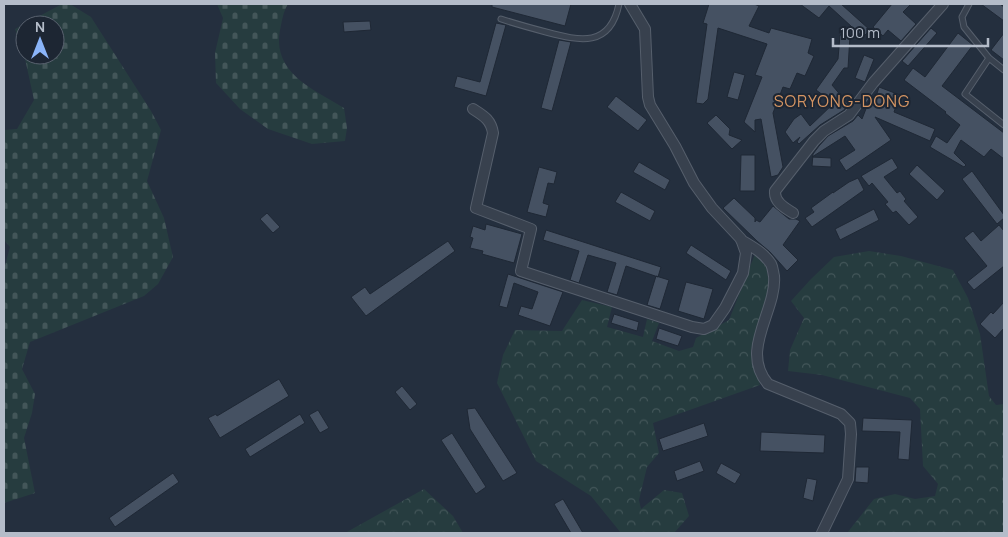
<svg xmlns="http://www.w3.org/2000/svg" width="1008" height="537" font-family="Manrope,sans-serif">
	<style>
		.forest { fill: url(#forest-crowns) }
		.cemetery { fill: url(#cemetery-stones); fill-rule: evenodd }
		.building { fill: #455162; stroke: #1f2835 }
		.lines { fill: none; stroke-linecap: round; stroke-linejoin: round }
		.lane-casing { stroke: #565f6c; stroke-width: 7 }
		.street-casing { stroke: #565f6c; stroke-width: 12 }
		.lane { stroke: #38414e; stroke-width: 5 }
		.street { stroke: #38414e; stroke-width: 10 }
		.labels { text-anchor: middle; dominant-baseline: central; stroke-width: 4; stroke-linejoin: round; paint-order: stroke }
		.quarter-label { font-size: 16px; letter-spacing: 1px; fill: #d59563; stroke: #1d2633 }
	</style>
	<defs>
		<pattern id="forest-crowns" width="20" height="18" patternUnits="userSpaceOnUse" patternTransform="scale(1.25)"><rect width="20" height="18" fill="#263c3f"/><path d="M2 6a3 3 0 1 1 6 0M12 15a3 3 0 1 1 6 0" fill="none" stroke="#435659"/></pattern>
		<pattern id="cemetery-stones" width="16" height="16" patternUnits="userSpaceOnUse" patternTransform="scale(1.25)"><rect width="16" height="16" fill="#263c3f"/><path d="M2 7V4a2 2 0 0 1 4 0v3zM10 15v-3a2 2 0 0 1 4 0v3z" fill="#435659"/></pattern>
	</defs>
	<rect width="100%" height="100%" fill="#242f3e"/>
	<path class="forest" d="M869,251L901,256L953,270L968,298L980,334L989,396L996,405L1004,404V533H847L874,499L895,494L915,499L935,496L938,484L923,466L920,409L910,398L822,375L788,371L790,350L804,318L791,301L811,279L834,257Z
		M755,254L766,265L769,282L767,299L751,350L760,385L653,423L659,453L647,467L639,500L641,509L664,490L682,493L689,516L674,533H621L591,496L536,461L497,383L503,355L515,330L562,331L582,300L612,307L607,327L643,337L647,319L659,323L652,341L679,351L693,347L696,338L729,320Z
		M424,489L453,516L463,533H345Z"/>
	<path class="cemetery" d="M62,4H70L91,17L151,111L161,130L147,181L164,218L173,257L158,284L144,296L30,342L22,369L35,394L32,413L24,438L35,493L4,503V269L10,247L4,240V130L17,129L34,100L24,54L15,29ZM25,25H55V55H25Z
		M217,4H288C283,12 282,21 280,30C272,73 313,89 344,108L347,128L345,141L312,144L268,129L240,109L216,83L215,53L223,18Z"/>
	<path class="building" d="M492,4H571L565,26L492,7Z
		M709,4H754L759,6L749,26L769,33L771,28L812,39L808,53L814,56L805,76L797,73L790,89L783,87L773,113L783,167L778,175L771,177L761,119L755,120V132L744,122L762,77L755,75L767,44L718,28L708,99L703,104L696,103L707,24L703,23Z
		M800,4H841L870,30L863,37L829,6L819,18Z
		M892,4H911L903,12L916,24L901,41L888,30L883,36L873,27Z
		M981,4H1000L1004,7V21Z
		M370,21L371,30L344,32L343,22Z
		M496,23L506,25L486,96L454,87L457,76L480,82Z
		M931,28L937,33L908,66L902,61Z
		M958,33L973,45L942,86L1004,133V159L991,149L984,157L961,140L954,153L966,165L964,167L930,147L936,136L947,143L960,125L945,113L946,112L904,80L913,68L925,77Z
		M1004,33V60L991,50Z
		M840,35L850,36L848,68H844L832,85L848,104L844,110L820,125L799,144L797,142L800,137L793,143L785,132L794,119L801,114L810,126L834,103L816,90L838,59Z
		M559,40L571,42L552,111L541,108Z
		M864,55L874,59L865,82L855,78Z
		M734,72L745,75L738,100L727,97Z
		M879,87L900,95L894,112L935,129L930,141L875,117L891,140L846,171L839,160L855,150L845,136L812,157L831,158V167L812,166L813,154L819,146L828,136L853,121L858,115L862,119L869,101L874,103Z
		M616,96L647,120L638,131L607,107Z
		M716,115L730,129L729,135L742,140L732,149L707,123Z
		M741,155H755V191H740Z
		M892,158L898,168L884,177L897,193L900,191L906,199L904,201L918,217L909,225L896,211L893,213L885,204L888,202L872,183L869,186L861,176Z
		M639,162L670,180L665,190L633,172Z
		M917,165L945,191L937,200L909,174Z
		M539,167L557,172L554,184L548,183L543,203L549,205L546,217L527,212Z
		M972,171L1004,215V218L997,224L962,179Z
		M858,178L864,190L812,227L805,218L814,212L811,208L833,192V193L849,182Z
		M621,192L655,211L650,221L615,202Z
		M734,198L755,218V222L756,220L760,222L773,206L789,219H796L800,221L783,245L798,260L787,271L770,252L757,241L723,208Z
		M874,209L879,220L840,240L835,229Z
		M267,213L280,227L273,233L260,219Z
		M486,224L522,234L514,263L482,254L483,251L470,248L473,238L470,237L473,226L485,230Z
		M999,225L1004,231V266L974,290L967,282L987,266L964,238L973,231L981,241Z
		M546,230L661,267L658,277L626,266L617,295L607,292L616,263L588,255L579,283L570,280L579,251L543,240Z
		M448,241L455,251L366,316L351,297L365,287L370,294Z
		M691,245L731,271L726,280L686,253Z
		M508,274L563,292L550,326L518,315L521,306L532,309L538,292L514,283L507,308L499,306Z
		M656,276L669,280L660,309L647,305Z
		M686,282L713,289L704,319L678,311Z
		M1004,302V328L995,338L980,324L991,312L993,314Z
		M614,314L639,322L637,331L611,323Z
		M659,328L682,336L678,346L656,339Z
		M279,379L289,396L220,438L208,418L216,414L217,416Z
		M402,386L417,404L410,410L395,392Z
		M475,408L517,473L503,481L470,429L467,409Z
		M318,410L329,428L320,433L309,415Z
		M300,414L305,423L250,457L245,449Z
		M863,418L912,420L909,460L898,459L900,432L862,431Z
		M704,423L708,436L663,451L659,439Z
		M761,432L825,435L824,453L760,451Z
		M452,433L486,487L476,494L441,440Z
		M700,461L704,471L677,481L674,471Z
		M721,463L741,474L735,484L716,473Z
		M856,467H869L868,483L855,482Z
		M173,473L179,482L115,527L109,518Z
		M807,478L817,480L813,501L803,498Z
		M563,499L583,533H571L554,504Z"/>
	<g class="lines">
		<g class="lane-casing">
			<path id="lane" d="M969,4L962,17L964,27L989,58L1004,70
				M501,19C516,24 531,28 546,32C580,41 610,48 619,4
				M989,58L965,94L1004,125"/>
		</g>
		<g class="street-casing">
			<path id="street" d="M473,109C484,116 491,120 493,133L476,208L531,229L521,271L692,327L704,329L713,325L725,308L743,273L746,253L741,239L712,208L694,183L675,146L650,105L648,97L645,29L630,4
				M793,213C785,208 774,202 775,191L814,141L824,131L849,115L873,83L943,4
				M741,240C753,247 764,253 771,264C773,268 773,272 774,276C777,311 739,350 768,384L841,414L850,423L851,434L848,479L822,533"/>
		</g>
		<use href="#lane" class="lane"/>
		<use href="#street" class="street"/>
	</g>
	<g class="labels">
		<g class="quarter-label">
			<text x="842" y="101">SORYONG-DONG</text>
		</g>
	</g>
	<rect width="1008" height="537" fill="none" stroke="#b4bcc9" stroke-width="10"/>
	<g transform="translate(40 40)"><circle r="24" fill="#1d2633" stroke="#59626f"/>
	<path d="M0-4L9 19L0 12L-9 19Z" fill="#8ab4f8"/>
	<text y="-8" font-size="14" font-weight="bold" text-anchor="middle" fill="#b4bcc9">N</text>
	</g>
	<path d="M833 38v8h155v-8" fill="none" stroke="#b4bcc9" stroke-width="2.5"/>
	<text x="840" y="38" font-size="15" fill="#b4bcc9" stroke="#1d2633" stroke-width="4" paint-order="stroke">100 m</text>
</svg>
